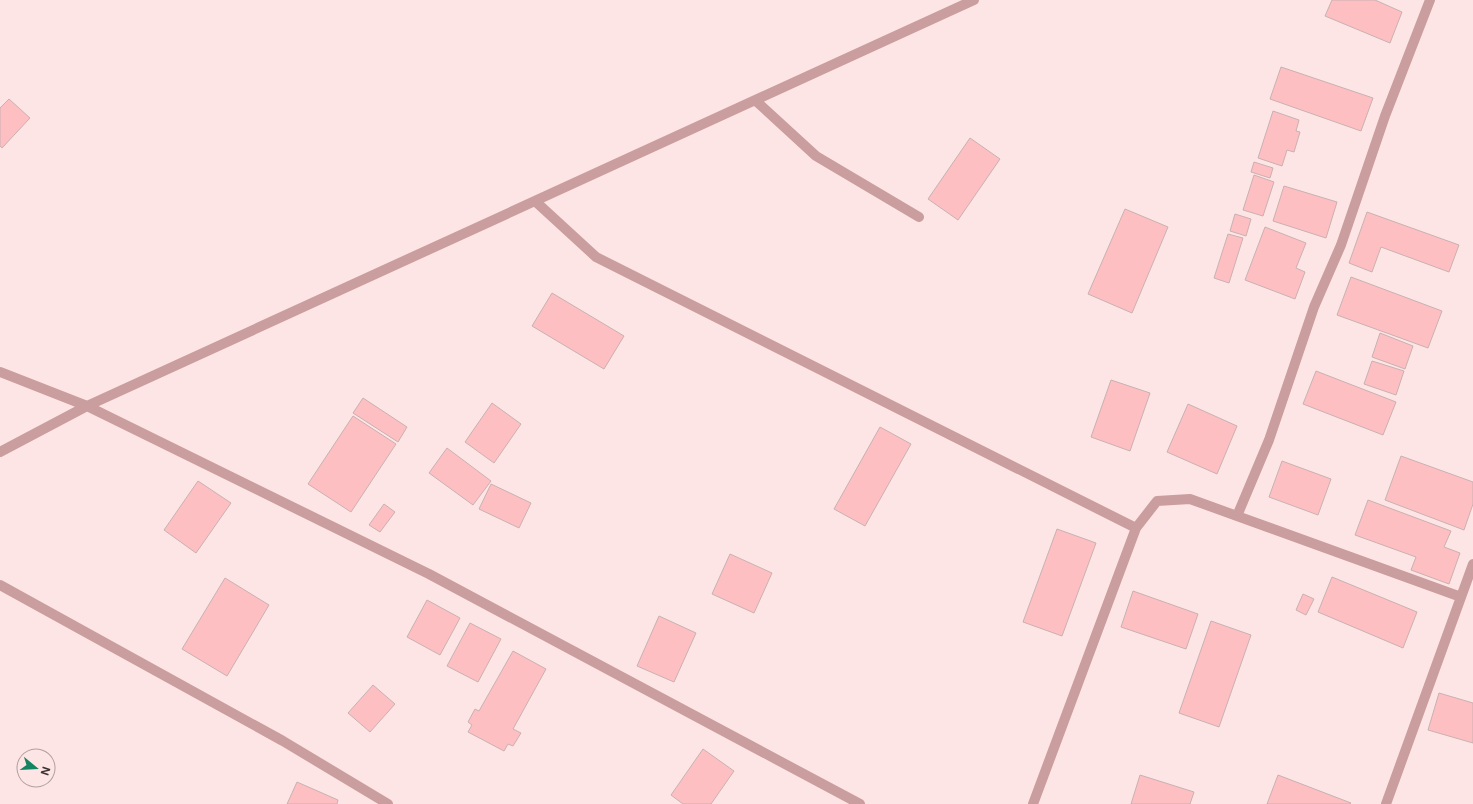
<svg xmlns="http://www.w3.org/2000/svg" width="1473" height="804" font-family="Inter,sans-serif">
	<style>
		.building { fill: #febfc2; stroke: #c9b1b1 }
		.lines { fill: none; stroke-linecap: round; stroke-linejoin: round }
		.minor { stroke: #ca9d9e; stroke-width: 10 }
	</style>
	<rect width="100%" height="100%" fill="#fee5e5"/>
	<path class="building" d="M1332,0H1375L1402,12L1390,43L1325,16Z
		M1281,67L1373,98L1361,131L1270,99Z
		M9,99L30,118L2,148L0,146V108Z
		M1273,111L1299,120L1296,131L1300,132L1294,152L1287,150L1282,166L1258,158Z
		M970,138L1000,159L958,220L928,199Z
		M1254,162L1273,168L1270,178L1251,172Z
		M1254,175L1274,182L1263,216L1243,210Z
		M1284,186L1337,202L1326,238L1273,221Z
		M1125,209L1168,227L1132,313L1088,294Z
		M1367,212L1459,245L1449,272L1381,247L1372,272L1349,263Z
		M1235,214L1251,219L1246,236L1230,231Z
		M1265,227L1306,243L1296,268L1305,272L1295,299L1245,280Z
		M1228,234L1243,238L1229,283L1214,278Z
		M1351,277L1442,311L1428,348L1337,315Z
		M552,293L624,336L604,369L532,326Z
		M1380,333L1413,346L1405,369L1372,357Z
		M1372,361L1404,371L1396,395L1364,384Z
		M1316,371L1396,402L1383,435L1303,404Z
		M1111,380L1150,393L1130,451L1091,437Z
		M363,398L407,427L398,442L353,413Z
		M492,403L521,424L494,463L465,442Z
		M1188,404L1237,426L1217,474L1167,452Z
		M353,416L396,444L351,512L308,484Z
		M880,427L911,444L865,526L834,509Z
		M447,448L491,481L473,505L429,473Z
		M1401,456L1473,482V504L1464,530L1385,500Z
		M1282,461L1331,479L1318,515L1269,497Z
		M198,481L231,503L196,553L164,530Z
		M491,484L531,503L519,528L479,509Z
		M1368,500L1451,531L1444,547L1460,553L1449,584L1411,570L1416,557L1355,535Z
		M384,504L395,512L380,532L369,525Z
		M1057,529L1096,543L1062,636L1023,622Z
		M730,554L772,573L754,613L712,594Z
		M1332,577L1417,612L1403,648L1318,612Z
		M225,578L269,605L227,676L182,649Z
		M1133,591L1198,614L1186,649L1121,627Z
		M1303,594L1314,599L1306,615L1296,610Z
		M427,600L460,618L440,655L407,637Z
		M659,616L696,633L674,682L637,666Z
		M1211,621L1251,635L1219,727L1179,713Z
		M470,623L501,639L478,682L447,666Z
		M513,651L546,669L513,729L521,733L513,746L508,744L504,751L468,732L472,725L468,722L475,709L479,711Z
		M373,685L395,704L370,732L348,713Z
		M1439,693L1473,703V743L1428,730Z
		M703,749L734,771L711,804H683L671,795Z
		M1140,775L1194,792L1190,804H1131Z
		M1278,775L1351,803L1350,804H1267Z
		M297,782L338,800L337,804H287Z"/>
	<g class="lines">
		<path class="minor" d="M755,100L816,156L919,217
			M535,201L596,257L1136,528
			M0,372L87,406L429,574L860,804
			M0,452L87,406L974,0
			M1237,516L1269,440L1314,307L1341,245L1385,116L1430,0
			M0,585L283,741L388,804
			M1033,804L1136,528L1157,501L1190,499L1461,597
			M1386,804L1473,564"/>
	</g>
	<g transform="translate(36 768) rotate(108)"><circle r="19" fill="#fee5e5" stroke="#b19e9e"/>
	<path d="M0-3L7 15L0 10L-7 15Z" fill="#148462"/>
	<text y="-6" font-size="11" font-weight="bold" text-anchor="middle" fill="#3d3333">N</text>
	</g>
</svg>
